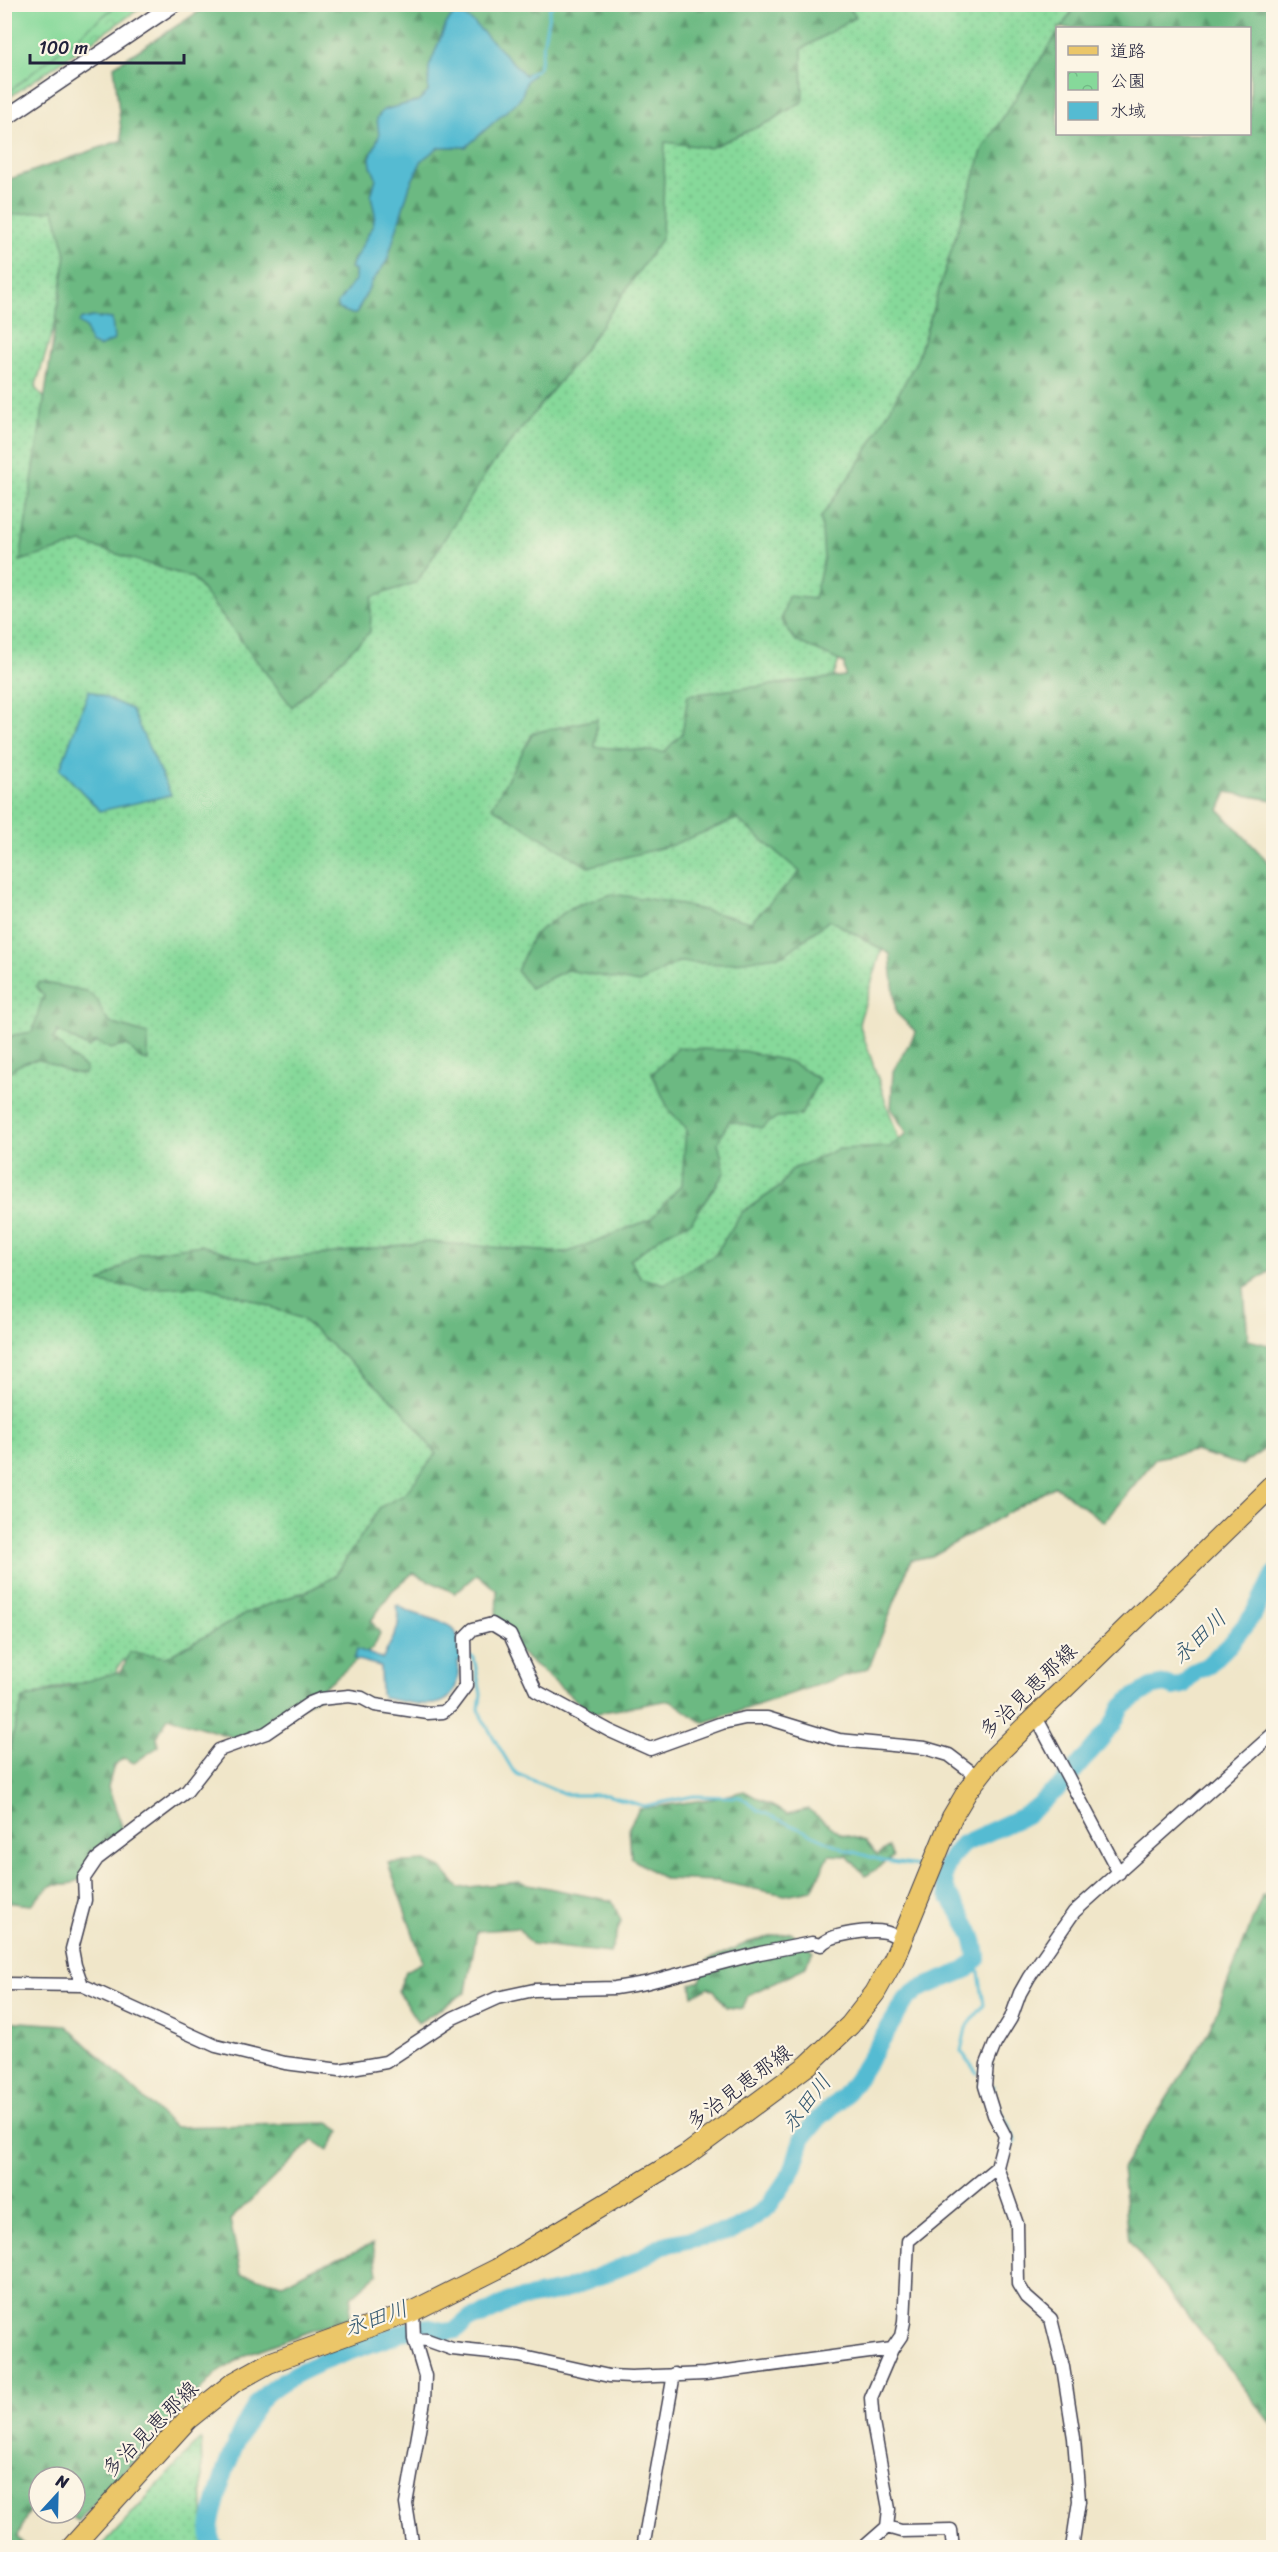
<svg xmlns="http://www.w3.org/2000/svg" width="1278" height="2552" font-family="Sriracha,'Klee One',sans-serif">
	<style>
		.grass { fill: url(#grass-dots); stroke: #547e6a; stroke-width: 1.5 }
		.forest { fill: url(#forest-firs); stroke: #476e5e; stroke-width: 1.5 }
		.park { fill: url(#park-crowns); stroke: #547e6a; stroke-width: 1.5 }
		.pitch { fill: #86d99a; stroke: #547e6a; stroke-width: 1.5 }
		.water { fill: #54bbd2; stroke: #3b6e86; stroke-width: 1.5 }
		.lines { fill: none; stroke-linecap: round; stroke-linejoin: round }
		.stream { stroke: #54bbd2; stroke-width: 3 }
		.river { stroke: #54bbd2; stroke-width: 18 }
		.minor-casing { stroke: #413f50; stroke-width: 15 }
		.tertiary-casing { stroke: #413f50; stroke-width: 18 }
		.primary-casing { stroke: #413f50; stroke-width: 22 }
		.minor { stroke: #fff; stroke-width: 12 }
		.tertiary { stroke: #fff; stroke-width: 15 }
		.primary { stroke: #ebc669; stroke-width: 20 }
		.labels { text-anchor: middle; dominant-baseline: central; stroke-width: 4.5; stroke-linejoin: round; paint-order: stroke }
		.street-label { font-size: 21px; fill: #22223b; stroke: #fcf5e5 }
		.water-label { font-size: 22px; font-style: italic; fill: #345870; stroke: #fcf5e5 }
	</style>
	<defs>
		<pattern id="grass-dots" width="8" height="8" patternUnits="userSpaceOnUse" patternTransform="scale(1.5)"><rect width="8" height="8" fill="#86d99a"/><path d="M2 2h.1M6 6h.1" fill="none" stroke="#73ba86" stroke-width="1.8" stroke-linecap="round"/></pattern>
		<pattern id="forest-firs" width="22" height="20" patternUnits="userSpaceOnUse" patternTransform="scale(1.5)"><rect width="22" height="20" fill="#6cb982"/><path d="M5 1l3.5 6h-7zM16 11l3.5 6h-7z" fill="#58966c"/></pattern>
		<pattern id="park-crowns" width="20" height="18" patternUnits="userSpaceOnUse" patternTransform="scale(1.5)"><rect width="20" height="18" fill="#86d99a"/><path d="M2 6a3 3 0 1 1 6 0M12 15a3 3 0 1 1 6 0" fill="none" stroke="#73ba86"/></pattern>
	</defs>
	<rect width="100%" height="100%" fill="#fcf5e5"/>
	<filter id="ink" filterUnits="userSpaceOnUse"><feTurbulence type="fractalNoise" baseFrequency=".0167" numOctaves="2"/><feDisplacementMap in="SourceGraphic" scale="12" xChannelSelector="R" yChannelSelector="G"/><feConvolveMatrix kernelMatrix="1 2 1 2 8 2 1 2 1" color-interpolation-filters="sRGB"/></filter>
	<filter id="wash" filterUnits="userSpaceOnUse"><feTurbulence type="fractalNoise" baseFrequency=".008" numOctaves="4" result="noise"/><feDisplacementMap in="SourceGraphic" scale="24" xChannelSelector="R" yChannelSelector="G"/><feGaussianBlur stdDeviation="1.35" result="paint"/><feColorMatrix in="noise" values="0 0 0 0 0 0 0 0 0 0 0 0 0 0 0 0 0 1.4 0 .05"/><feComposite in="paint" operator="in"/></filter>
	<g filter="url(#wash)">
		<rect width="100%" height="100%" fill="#f0e6c9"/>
		<path class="grass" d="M627,5H1158L1135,28H1058L1057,120L849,629L830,688L908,865L859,1023L900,1143L402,1574L338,1671L129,1657L122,1662L111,1679L83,1685L69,1684L28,1697L5,1757V207L69,203L76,256L35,388L219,583Z
			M201,2438L204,2547H101Z"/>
		<path class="forest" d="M847,4L856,17L802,49L803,101L771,121L710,148L665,142L662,238L580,356L489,469L417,582L372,597L370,632L292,707L193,578L82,543L20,561L66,254L54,210L5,216L4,181L122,140L114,66L209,5Z
			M1076,5H1273V800L1227,792L1219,810L1273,867L1274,1149L1269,1160L1274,1163L1273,1269L1244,1288L1248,1340L1273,1346V1443L1242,1465L1194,1451L1156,1458L1104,1522L1055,1486L932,1556L911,1560L869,1668L703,1723L670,1700L592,1714L507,1641L496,1620L497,1591L477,1574L455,1593L413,1573L392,1591L371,1621L380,1633L373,1648L324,1687L323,1694L269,1726L235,1738L168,1717L157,1737L158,1747L134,1763L124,1758L114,1765L108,1787L124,1832L81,1879L68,1885H52L30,1905L5,1902V1763L23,1699L122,1671L129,1652L167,1657L253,1610L310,1590L335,1576L380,1507L404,1495L436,1454L401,1408L302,1319L250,1299L201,1286L146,1289L100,1282L140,1254L201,1245L257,1262L428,1242L566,1253L651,1219L682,1184L686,1128L669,1110L652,1074L678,1048L744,1051L791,1062L819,1079L801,1115L777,1117L762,1128L729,1121L718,1142L725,1172L691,1222L665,1234L630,1260L641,1278L665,1284L715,1255L742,1212L780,1187L791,1170L838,1149L890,1147L907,1133L891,1109L893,1071L916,1032L896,1013L890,954L830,920L784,955L723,964L678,962L639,983L567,970L530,988L517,971L533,935L572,907L612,894L670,902L751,922L800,872L737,819L672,845L588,867L492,807L533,733L597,719L595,747L664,752L682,734L688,695L845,676L844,663L796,641L781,620L788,596L814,599L824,558L821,517L863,457L917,360L983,148L1057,34L1058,134H1250V28H1061Z
			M40,982L86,991L98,1001L103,1014L110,1023L148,1034V1061L140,1059L127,1045L111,1049L96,1042L89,1048L58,1031L53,1039C65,1048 73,1061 86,1068L85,1074C52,1074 45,1044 9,1072V1085L5,1086V1040L14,1035L32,1032C38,1020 37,1009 44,996L36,986Z
			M744,1791L787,1814L808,1809L841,1834L865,1841L877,1855L888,1847L893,1857L866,1876L847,1856L829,1855L812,1890L785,1895L717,1881L664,1879L631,1858L629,1827L639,1809L711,1799Z
			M426,1861L442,1868L459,1888L519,1882L612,1901L621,1921L610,1953L531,1944L518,1928L477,1931L466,1992L418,2023L398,1991L406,1971L423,1962L388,1863Z
			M1273,1892V2425L1129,2241L1122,2169L1208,2033L1262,1896Z
			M791,1932L814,1951L804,1968L748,1995L743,2009L726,2007L714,1990L708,1987L693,1996L691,1984L700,1981L708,1960L749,1942Z
			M4,2021L66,2025L174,2127L329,2123L341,2131L328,2150L313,2140L230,2220L241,2274L283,2284L309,2270L373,2244L378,2273L351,2297L350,2317L247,2354L216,2374L78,2521L66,2513H75V2477H39V2509L29,2510L18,2537L26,2548L4,2547Z"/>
		<path class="park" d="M5,5H145L5,100Z"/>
		<path class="pitch" d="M5,4H117V5L5,95Z"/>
		<path class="water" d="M454,14L464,16L473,22L525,75L531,72L533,75L527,80L521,98L466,147H439L422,160L410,185L387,261L372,282L356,314H352L339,309L337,304L355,280V270L350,268L373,225L375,214L371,196L376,178L371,166L370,158L379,136L377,118L383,110L418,101L428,92L429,67L446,24Z
			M92,317L112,319L114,340L99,347L90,343L86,328L79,323L80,320Z
			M89,690L131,709L171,795L100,811L60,769Z
			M399,1605C411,1618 451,1617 457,1635C459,1640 458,1648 458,1654L463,1655V1660L458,1661C462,1718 423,1705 383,1698L381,1694L380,1666L354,1659L357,1649L383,1659C390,1638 404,1631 396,1606Z"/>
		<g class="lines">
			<path class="stream" d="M528,75L539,68L550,8L555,4
				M469,1656L474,1658L481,1694L479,1709L482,1718L512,1769L517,1774L568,1795H607L644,1806L694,1796L740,1797L760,1811L847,1850L884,1861L925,1867
				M977,2073L961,2051L966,2028L984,2005L977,1959
				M993,2086C994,2106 1010,2122 1015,2141L1005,2155"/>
			<path class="river" d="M216,2548C204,2532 214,2513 218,2495C224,2469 247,2410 267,2393C299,2365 368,2346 409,2330L426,2327L447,2332L456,2330L469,2319L481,2316L510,2301L562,2291L632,2263L663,2245L731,2231L743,2225L768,2207L792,2172L802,2139L819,2118L844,2096L860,2074L906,2000L917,1990L966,1970L977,1959C976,1906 914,1892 963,1844L1026,1815L1062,1785L1112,1726L1121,1708L1130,1700L1151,1687L1165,1684L1174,1687L1183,1685L1196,1671L1207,1666L1229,1645L1253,1615L1274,1574"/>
		</g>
	</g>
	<g filter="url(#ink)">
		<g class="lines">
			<g class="minor-casing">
				<path id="minor" d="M1036,1717L1119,1873
					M4,1984L82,1985L216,2046L285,2063L340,2070L386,2062L453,2018L497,1998L534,1990L615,1988L645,1983L760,1953L812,1943L821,1945C829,1934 871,1929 885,1932C890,1933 897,1937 902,1940
					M82,1985L75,1965L72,1949L85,1900L84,1878L97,1859L187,1791L219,1750L266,1733L310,1703L320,1699L349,1696L362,1698L375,1705L428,1713L443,1712L451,1706L466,1686L465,1637L473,1629L492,1624L510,1635L536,1691L610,1731L650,1749L722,1723L745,1718H767L839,1740L925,1748L949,1755L978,1777
					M997,2167L1017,2224L1018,2284L1026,2297L1051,2319L1063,2367L1074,2438L1079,2501L1072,2548
					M413,2311L414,2339L425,2376L424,2401L406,2504L413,2548
					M414,2339L427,2340L452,2349L519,2356L609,2376L631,2377L705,2374L892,2349
					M887,2527L901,2531L951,2530L953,2548
					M643,2548L674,2374
					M863,2548L887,2527L889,2509L873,2423L871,2398L892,2349L901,2336L904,2322L908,2241L997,2167L1005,2136L994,2115L985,2086L987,2064L995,2044L1011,2018L1020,1993L1029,1977L1074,1912L1274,1733"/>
			</g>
			<g class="tertiary-casing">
				<path id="tertiary" d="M4,119L174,4"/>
			</g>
			<g class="primary-casing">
				<path id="primary" d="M71,2548L187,2420L233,2383L269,2363L413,2311L497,2269L685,2156L808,2065L850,2025L875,1993L894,1959L952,1817L968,1790L993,1758L1274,1484"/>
			</g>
			<use href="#minor" class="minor"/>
			<use href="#tertiary" class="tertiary"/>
			<use href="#primary" class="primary"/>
		</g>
	</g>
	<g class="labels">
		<g class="street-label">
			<text transform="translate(1028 1691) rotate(-44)">多治見恵那線</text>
			<text transform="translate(739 2087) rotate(-37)">多治見恵那線</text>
			<text transform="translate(150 2429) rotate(-45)">多治見恵那線</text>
		</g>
		<g class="water-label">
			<text transform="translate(1199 1637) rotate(-44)">永田川</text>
			<text transform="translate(806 2103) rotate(-52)">永田川</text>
			<text transform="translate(376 2318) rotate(-19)">永田川</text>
		</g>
	</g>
	<rect width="1278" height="2552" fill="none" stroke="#fcf5e5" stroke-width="24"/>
	<rect x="1056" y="27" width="195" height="108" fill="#fcf5e5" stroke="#a5a1a1" stroke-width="1.5"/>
	<rect x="1068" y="46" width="30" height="9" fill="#ebc669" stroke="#a5a1a1" stroke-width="1.5"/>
	<text x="1110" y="57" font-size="18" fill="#22223b">道路</text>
	<rect x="1068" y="72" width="30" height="18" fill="url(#park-crowns)" stroke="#a5a1a1" stroke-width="1.5"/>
	<text x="1110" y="87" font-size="18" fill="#22223b">公園</text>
	<rect x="1068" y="102" width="30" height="18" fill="#54bbd2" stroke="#a5a1a1" stroke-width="1.5"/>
	<text x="1110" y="117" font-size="18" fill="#22223b">水域</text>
	<g transform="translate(57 2495) rotate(22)"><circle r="28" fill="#fcf5e5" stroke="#a5a1a1" stroke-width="1.5"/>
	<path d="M0-4.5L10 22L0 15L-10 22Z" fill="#1f6fb2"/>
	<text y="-9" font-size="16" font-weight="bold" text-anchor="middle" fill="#22223b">N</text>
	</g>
	<path d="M30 54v9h154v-9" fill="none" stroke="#22223b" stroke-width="3"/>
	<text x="39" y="54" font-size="18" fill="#22223b" stroke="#fcf5e5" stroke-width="4.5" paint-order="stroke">100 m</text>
</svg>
